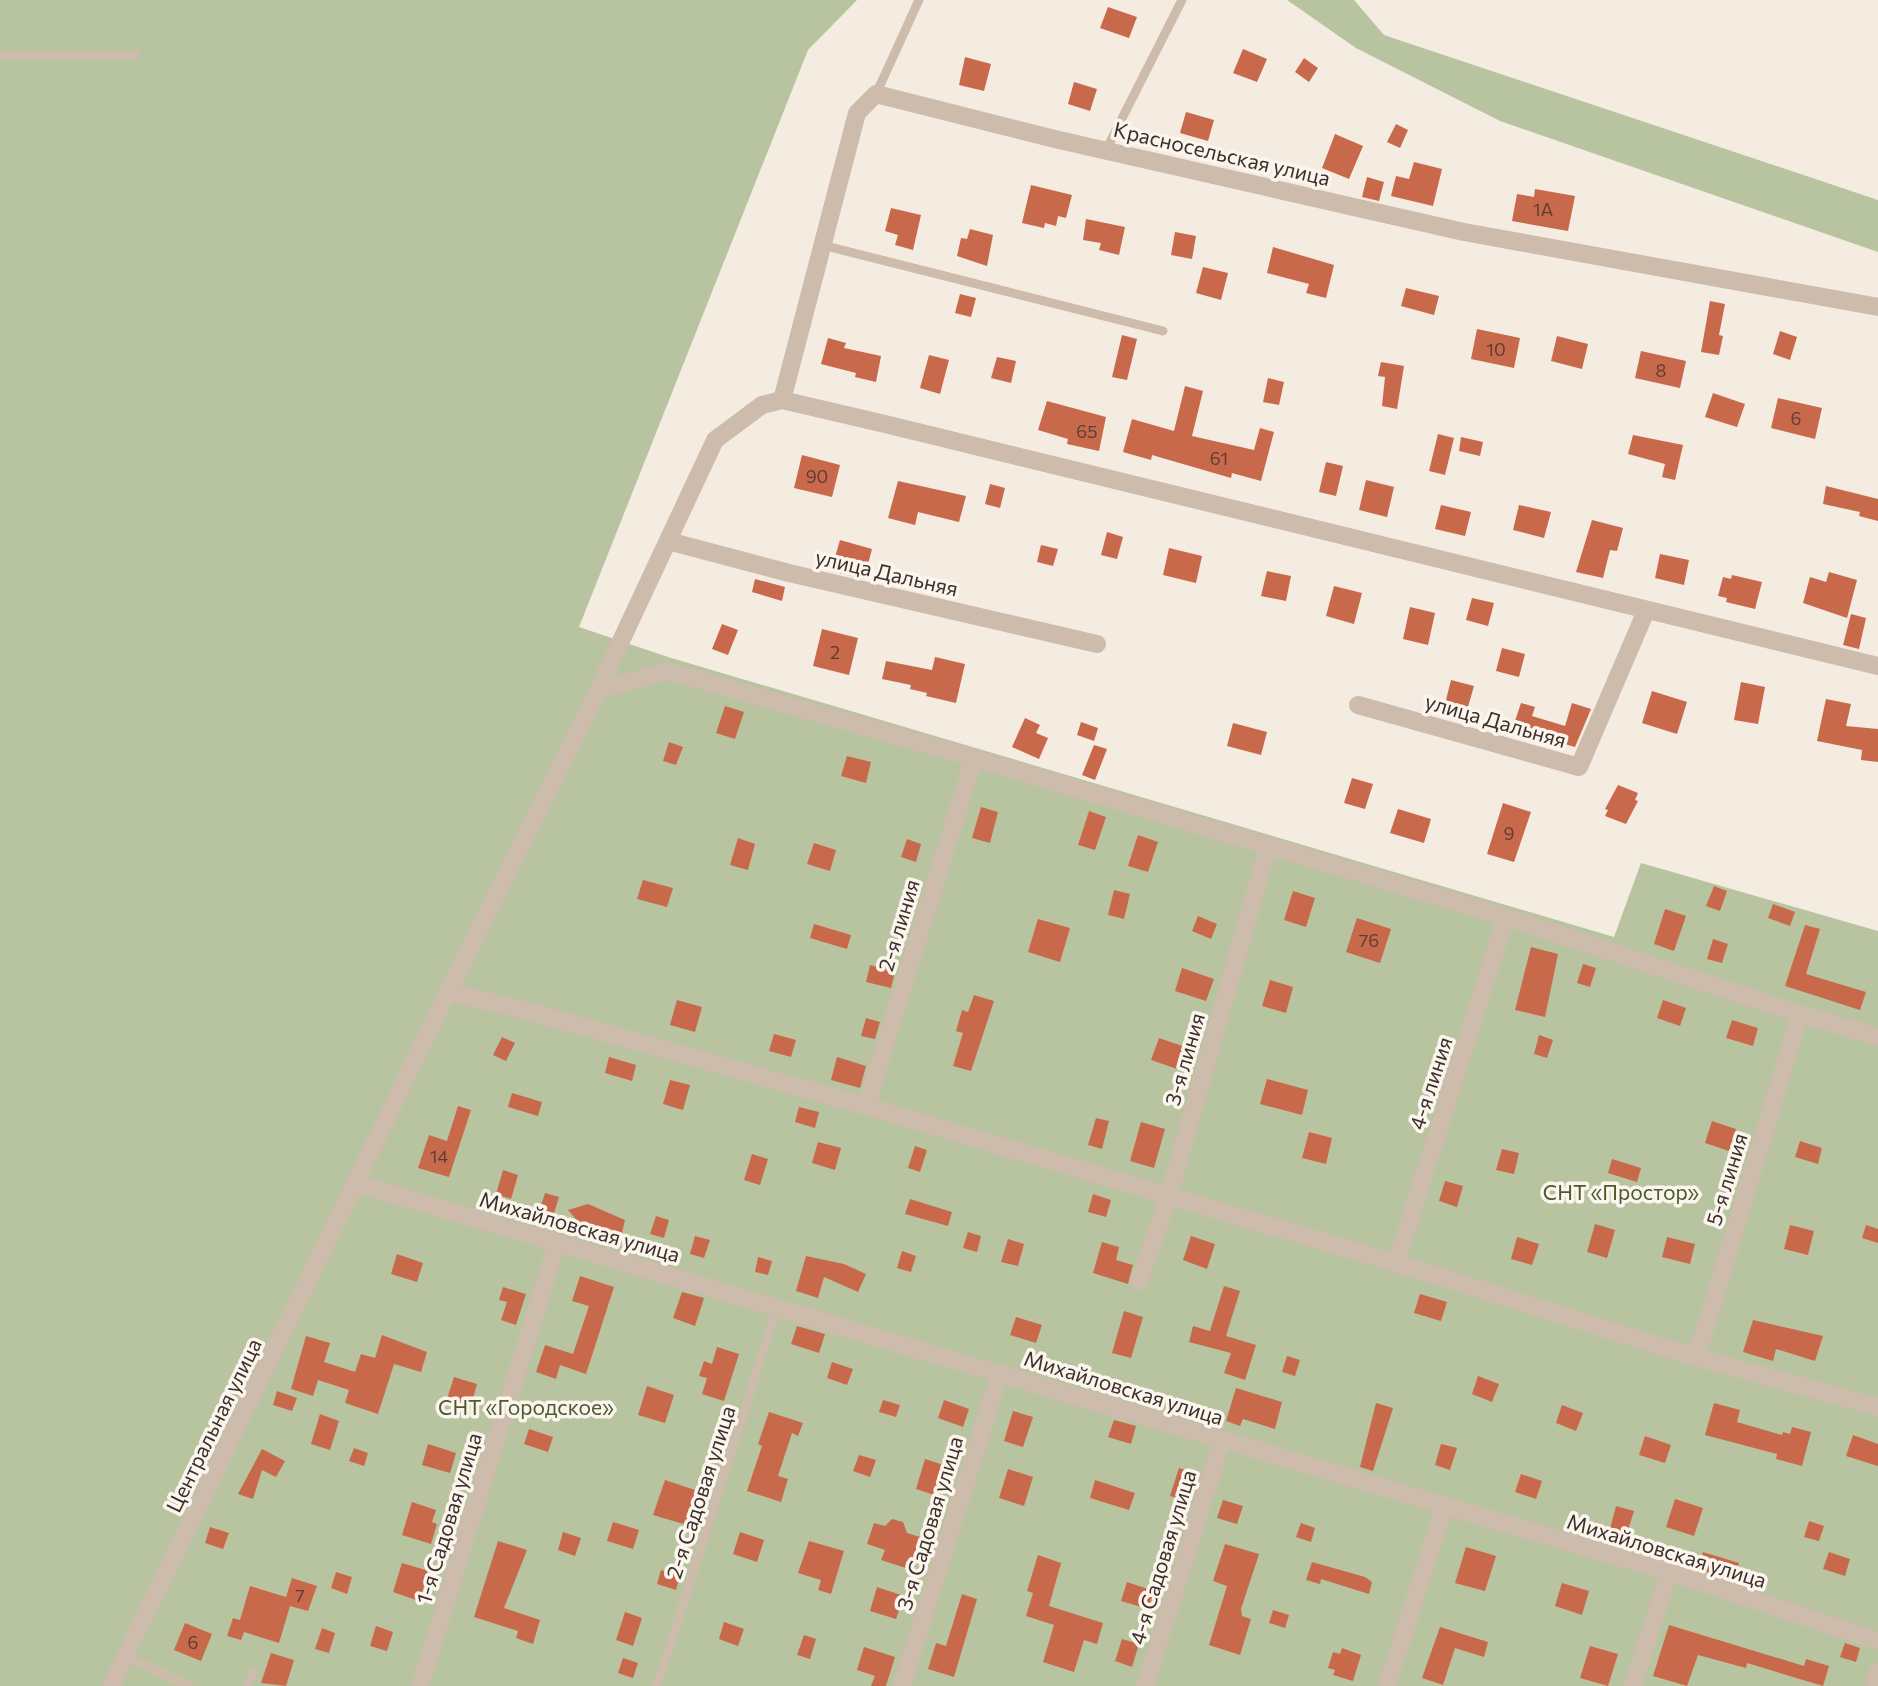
<svg xmlns="http://www.w3.org/2000/svg" width="1878" height="1686" font-family="Commissioner,sans-serif">
	<style>
		.green { fill: #b8c4a0 }
		.building { fill: #c8694b }
		.lines { fill: none; stroke-linecap: round; stroke-linejoin: round }
		.lane { stroke: #cdbbac; stroke-width: 9 }
		.street { stroke: #cdbbac; stroke-width: 18 }
		.labels { text-anchor: middle; dominant-baseline: central; stroke-width: 7; stroke-linejoin: round; paint-order: stroke }
		.number-label { font-size: 18px; fill: #5e3e33 }
		.street-label { font-size: 21px; fill: #3b302b; stroke: #fbf5ee }
		.park-label { font-size: 21px; fill: #4a5a2e; stroke: #fbf5ee }
	</style>
	<rect width="100%" height="100%" fill="#f4ebe1"/>
	<path class="green" d="M0,0H857L808,50L579,627L668,657L1614,937L1641,863L1878,931V1686H0Z
		M1287,0H1354L1384,35L1878,200V252L1500,121L1356,48Z"/>
	<path class="building" d="M1108,7L1137,17L1129,38L1100,28Z
		M1243,49L1267,59L1257,82L1233,73Z
		M965,57L991,64L984,91L959,85Z
		M1304,58L1318,68L1309,82L1295,72Z
		M1074,82L1097,89L1090,111L1068,104Z
		M1186,112L1214,120L1208,141L1180,133Z
		M1396,124L1408,130L1400,148L1387,142Z
		M1335,134L1363,146L1349,179L1322,168Z
		M1414,162L1442,169L1433,206L1391,196L1396,176L1409,179Z
		M1367,177L1384,182L1379,201L1362,197Z
		M1031,185L1072,195L1066,218L1058,216L1056,226L1045,223L1044,228L1022,223Z
		M1535,189L1575,196L1568,231L1512,221L1517,194L1534,197Z
		M891,208L921,215L913,250L895,245L898,235L885,231Z
		M1086,219L1125,227L1119,255L1099,250L1101,243L1083,240Z
		M970,229L993,235L987,266L957,256L961,238L967,239Z
		M1175,232L1196,236L1192,259L1171,255Z
		M1273,247L1334,265L1326,298L1306,293L1309,284L1267,273Z
		M1203,267L1228,273L1221,300L1196,293Z
		M1406,288L1439,296L1434,315L1401,306Z
		M960,294L976,298L971,317L955,313Z
		M1710,301L1725,304L1719,335L1723,336L1719,355L1701,352Z
		M1477,329L1520,338L1514,368L1471,359Z
		M1780,331L1797,337L1790,360L1773,354Z
		M1122,335L1137,339L1127,380L1112,377Z
		M1557,336L1588,344L1582,369L1551,361Z
		M828,338L846,343L844,348L881,356L876,382L855,377L856,373L821,364Z
		M1641,351L1686,361L1680,388L1635,378Z
		M929,355L949,360L940,394L920,388Z
		M997,357L1016,361L1011,383L991,378Z
		M1381,362L1404,366L1397,409L1382,406L1385,377L1378,376Z
		M1268,378L1284,382L1279,405L1263,402Z
		M1185,386L1203,391L1192,436L1254,450L1260,428L1274,432L1261,481L1232,473L1231,478L1152,455L1151,460L1123,452L1132,419L1174,431Z
		M1713,393L1745,404L1737,427L1705,417Z
		M1778,398L1822,408L1815,439L1771,428Z
		M1047,401L1106,417L1099,451L1067,444L1068,439L1038,430Z
		M1438,434L1454,438L1445,475L1429,471Z
		M1633,435L1683,445L1675,480L1662,477L1665,464L1628,454Z
		M1461,437L1483,442L1480,456L1459,451Z
		M802,455L840,465L832,497L794,488Z
		M1326,462L1343,466L1336,496L1319,492Z
		M1366,480L1394,487L1387,517L1359,510Z
		M898,481L966,496L959,522L918,512L915,525L888,518Z
		M990,484L1005,488L1000,508L985,504Z
		M1826,486L1878,499V521L1859,516L1860,512L1823,504Z
		M1441,505L1471,512L1465,536L1435,529Z
		M1519,505L1551,512L1544,538L1513,530Z
		M1592,520L1623,528L1617,551L1610,550L1603,578L1576,572Z
		M1107,532L1123,537L1117,559L1101,555Z
		M840,540L872,549L864,579L831,571Z
		M1041,545L1058,549L1053,566L1037,562Z
		M1169,548L1202,556L1196,583L1163,575Z
		M1660,554L1689,560L1684,585L1655,578Z
		M1267,571L1291,576L1286,601L1261,596Z
		M1829,572L1857,580L1847,618L1803,603L1810,577L1826,582Z
		M1732,575L1762,582L1755,609L1726,602L1727,598L1718,596L1723,577L1731,579Z
		M755,579L785,587L782,601L752,592Z
		M1334,586L1362,593L1354,624L1326,616Z
		M1472,598L1494,603L1488,626L1466,620Z
		M1410,607L1435,613L1428,645L1403,639Z
		M1851,614L1866,618L1859,649L1843,645Z
		M722,624L738,630L728,655L712,649Z
		M822,629L858,638L849,675L813,666Z
		M1502,648L1525,654L1519,677L1496,671Z
		M935,657L965,664L956,703L926,696L927,693L910,689L911,685L882,679L886,661L932,670Z
		M1451,680L1474,686L1467,710L1445,704Z
		M1741,682L1765,687L1758,724L1734,720Z
		M1652,691L1687,702L1677,734L1642,723Z
		M1826,699L1851,704L1846,726L1878,729V762L1861,760L1862,750L1817,741Z
		M1521,703L1535,707L1532,716L1565,726L1572,703L1591,709L1575,747L1543,738L1541,743L1511,733Z
		M725,706L744,712L735,739L716,733Z
		M1025,718L1040,725L1036,733L1048,738L1039,759L1012,747Z
		M1081,722L1098,728L1094,741L1077,735Z
		M1233,723L1267,732L1261,755L1227,746Z
		M669,742L683,747L676,765L663,761Z
		M1094,745L1107,749L1095,780L1082,775Z
		M847,756L871,762L866,783L841,776Z
		M1352,778L1373,784L1365,809L1344,803Z
		M1618,785L1638,793L1635,800L1638,801L1626,824L1605,816L1608,810L1605,809Z
		M1503,803L1531,812L1514,862L1487,854Z
		M981,807L998,812L990,843L972,838Z
		M1398,809L1431,819L1424,843L1390,833Z
		M1089,811L1106,817L1095,850L1078,845Z
		M1138,835L1158,842L1148,872L1128,866Z
		M738,838L755,844L748,870L730,865Z
		M907,839L921,844L916,862L901,857Z
		M814,843L836,850L830,871L807,864Z
		M643,880L673,888L667,907L637,899Z
		M1714,886L1727,891L1720,911L1706,906Z
		M1114,890L1130,894L1124,919L1108,915Z
		M1293,891L1315,898L1306,927L1284,920Z
		M1773,904L1795,912L1790,926L1768,918Z
		M1665,909L1686,916L1674,951L1654,944Z
		M1198,916L1217,924L1211,939L1192,931Z
		M1357,918L1391,929L1380,963L1346,952Z
		M1038,919L1070,928L1060,962L1028,952Z
		M814,924L851,935L847,949L810,938Z
		M1805,925L1820,929L1806,974L1866,992L1860,1010L1785,986Z
		M1713,939L1728,944L1722,963L1707,959Z
		M1531,947L1558,954L1545,1017L1515,1010Z
		M1583,964L1596,968L1590,987L1577,983Z
		M870,965L895,972L891,988L866,982Z
		M1182,968L1214,979L1206,1001L1175,991Z
		M1270,980L1293,987L1286,1013L1262,1006Z
		M974,995L994,1001L971,1071L953,1066L963,1033L956,1031L962,1010L968,1012Z
		M677,1000L702,1007L695,1032L670,1025Z
		M1663,1000L1686,1008L1680,1026L1657,1018Z
		M866,1018L880,1022L875,1039L861,1036Z
		M1732,1020L1758,1028L1753,1046L1726,1038Z
		M774,1034L796,1040L791,1057L769,1051Z
		M1539,1035L1553,1040L1547,1058L1534,1054Z
		M502,1037L515,1043L506,1061L493,1055Z
		M1159,1038L1188,1048L1180,1070L1151,1060Z
		M609,1057L636,1065L632,1081L605,1073Z
		M837,1057L866,1066L860,1088L831,1080Z
		M1267,1079L1308,1090L1302,1115L1260,1104Z
		M670,1080L690,1085L683,1110L663,1104Z
		M512,1093L542,1102L538,1116L508,1107Z
		M458,1106L471,1110L449,1177L418,1168L429,1135L447,1141Z
		M799,1107L819,1112L815,1128L795,1122Z
		M1096,1118L1109,1121L1102,1149L1088,1145Z
		M1712,1121L1736,1129L1729,1151L1705,1143Z
		M1141,1122L1165,1129L1154,1168L1130,1161Z
		M1309,1132L1332,1138L1326,1164L1302,1158Z
		M1800,1141L1822,1148L1818,1164L1795,1157Z
		M818,1142L841,1148L835,1170L812,1163Z
		M915,1146L927,1150L920,1172L908,1168Z
		M1502,1149L1519,1153L1514,1174L1496,1170Z
		M752,1154L768,1159L760,1185L744,1180Z
		M1612,1159L1641,1168L1637,1182L1608,1173Z
		M503,1170L518,1175L511,1199L496,1194Z
		M1445,1181L1463,1186L1457,1207L1439,1201Z
		M545,1193L559,1197L551,1223L537,1218Z
		M1093,1194L1111,1200L1106,1217L1088,1212Z
		M910,1199L952,1212L948,1226L905,1214Z
		M588,1204L625,1220L622,1233L607,1228L599,1231L581,1225L568,1210Z
		M656,1216L669,1220L664,1238L650,1234Z
		M1595,1224L1615,1230L1607,1258L1587,1252Z
		M1790,1225L1814,1231L1808,1255L1784,1249Z
		M1866,1225L1878,1229V1243L1862,1238Z
		M968,1232L981,1236L977,1252L963,1248Z
		M695,1236L710,1240L704,1258L690,1254Z
		M1191,1236L1215,1244L1207,1269L1183,1260Z
		M1517,1237L1539,1244L1532,1265L1511,1259Z
		M1667,1237L1695,1244L1690,1264L1662,1257Z
		M1008,1239L1024,1244L1018,1266L1001,1262Z
		M1102,1242L1119,1247L1116,1260L1133,1265L1128,1284L1093,1273Z
		M902,1251L916,1256L911,1272L897,1268Z
		M397,1254L423,1263L417,1282L391,1274Z
		M806,1256L844,1264L866,1274L858,1292L824,1277L818,1298L796,1291Z
		M758,1257L772,1261L768,1275L755,1272Z
		M580,1276L614,1287L586,1374L560,1365L556,1379L536,1372L545,1345L573,1354L589,1306L572,1301Z
		M1224,1286L1240,1291L1226,1336L1256,1345L1245,1380L1224,1373L1231,1353L1189,1342L1193,1326L1210,1331Z
		M503,1287L526,1294L516,1325L501,1320L507,1302L499,1300Z
		M682,1292L704,1298L695,1326L673,1318Z
		M1420,1294L1447,1302L1441,1321L1414,1313Z
		M1124,1311L1143,1317L1131,1358L1112,1353Z
		M1016,1317L1042,1325L1036,1343L1010,1335Z
		M1753,1320L1823,1336L1815,1361L1776,1349L1773,1361L1743,1352Z
		M797,1326L825,1334L819,1353L791,1344Z
		M382,1335L427,1352L421,1372L394,1364L378,1414L345,1403L349,1390L318,1380L313,1396L291,1389L306,1336L330,1343L324,1362L355,1372L361,1354L375,1358Z
		M717,1347L739,1354L724,1401L702,1394L707,1378L699,1376L704,1361L712,1364Z
		M1287,1356L1300,1360L1295,1376L1282,1372Z
		M832,1362L853,1369L847,1385L827,1378Z
		M1478,1376L1499,1384L1492,1402L1472,1394Z
		M454,1377L477,1384L470,1409L446,1402Z
		M647,1386L674,1395L665,1423L638,1415Z
		M1236,1388L1282,1402L1275,1429L1243,1419L1240,1426L1226,1421Z
		M277,1391L297,1398L292,1411L273,1405Z
		M883,1400L900,1405L896,1417L879,1412Z
		M944,1400L969,1409L963,1427L938,1418Z
		M1376,1403L1393,1408L1373,1471L1360,1467Z
		M1714,1403L1740,1410L1737,1422L1782,1435L1783,1432L1790,1434L1792,1427L1811,1432L1802,1466L1776,1459L1777,1454L1705,1435Z
		M1562,1405L1583,1413L1576,1431L1556,1423Z
		M1013,1411L1033,1417L1023,1447L1004,1441Z
		M769,1412L803,1423L798,1436L792,1433L778,1476L788,1479L781,1502L747,1491L762,1446L758,1444Z
		M320,1414L339,1421L330,1450L311,1444Z
		M1114,1420L1136,1426L1131,1444L1108,1437Z
		M529,1429L553,1437L548,1452L524,1444Z
		M1853,1435L1878,1444V1466L1846,1456Z
		M1645,1436L1671,1445L1665,1463L1639,1455Z
		M428,1444L456,1453L450,1473L422,1465Z
		M1441,1444L1457,1448L1450,1470L1435,1465Z
		M354,1448L368,1453L364,1466L349,1461Z
		M262,1449L285,1461L276,1477L262,1470L253,1499L238,1494Z
		M859,1455L876,1460L870,1477L853,1471Z
		M925,1459L950,1467L940,1497L916,1489Z
		M1179,1468L1197,1473L1188,1502L1170,1496Z
		M1008,1469L1033,1477L1024,1506L999,1498Z
		M1521,1474L1542,1481L1536,1499L1515,1492Z
		M665,1480L698,1491L687,1525L653,1515Z
		M1095,1480L1135,1493L1129,1510L1090,1498Z
		M1675,1499L1703,1508L1694,1536L1666,1527Z
		M1223,1500L1243,1506L1237,1524L1217,1518Z
		M412,1502L436,1510L432,1522L437,1524L431,1544L402,1535Z
		M1616,1506L1634,1511L1627,1533L1610,1529Z
		M892,1519L903,1522L907,1533L920,1537L913,1559L909,1558L906,1568L881,1560L885,1550L867,1544L874,1523L885,1526Z
		M1809,1521L1824,1526L1819,1541L1804,1537Z
		M613,1522L639,1530L633,1549L607,1541Z
		M1301,1523L1315,1528L1311,1542L1296,1537Z
		M210,1527L229,1533L223,1549L205,1543Z
		M563,1532L581,1538L575,1556L558,1550Z
		M740,1532L764,1540L757,1562L733,1554Z
		M1163,1539L1178,1544L1172,1562L1157,1557Z
		M498,1541L527,1550L504,1608L540,1620L533,1644L516,1638L518,1631L474,1617Z
		M809,1541L844,1551L831,1594L818,1590L821,1580L798,1573Z
		M1225,1544L1259,1554L1241,1609L1242,1616L1251,1619L1240,1655L1209,1645L1227,1586L1213,1581Z
		M1466,1547L1496,1556L1485,1591L1455,1583Z
		M1703,1552L1739,1563L1733,1581L1698,1569Z
		M1829,1552L1850,1559L1845,1576L1823,1569Z
		M1038,1555L1061,1563L1049,1606L1103,1623L1097,1644L1084,1640L1074,1672L1043,1662L1054,1625L1026,1616L1033,1593L1027,1591Z
		M1312,1562L1365,1577L1372,1582L1369,1594L1321,1579L1320,1584L1306,1580Z
		M402,1563L429,1571L419,1601L393,1592Z
		M661,1570L680,1576L676,1590L657,1584Z
		M336,1572L352,1577L347,1594L331,1588Z
		M292,1578L317,1586L308,1611L290,1606L279,1643L244,1632L241,1640L227,1636L233,1618L240,1620L250,1586L286,1597Z
		M1127,1582L1154,1591L1148,1609L1121,1601Z
		M1562,1583L1589,1591L1582,1615L1555,1606Z
		M877,1587L904,1596L896,1619L870,1611Z
		M962,1594L977,1599L954,1677L928,1669L936,1643L946,1646Z
		M1273,1610L1289,1615L1285,1628L1269,1623Z
		M625,1612L642,1618L633,1646L616,1640Z
		M724,1622L744,1629L738,1646L719,1639Z
		M185,1623L212,1634L201,1661L174,1650Z
		M1669,1625L1804,1666L1806,1659L1829,1666L1823,1686L1747,1663L1746,1668L1698,1655L1687,1686L1653,1676Z
		M376,1626L393,1632L387,1651L370,1646Z
		M1440,1627L1488,1642L1484,1657L1455,1648L1443,1685L1422,1678Z
		M322,1628L335,1633L329,1653L315,1649Z
		M804,1635L816,1639L810,1659L797,1655Z
		M1122,1639L1139,1644L1132,1667L1115,1661Z
		M1845,1643L1860,1648L1856,1662L1840,1657Z
		M1590,1646L1618,1654L1608,1686L1580,1678Z
		M864,1647L895,1657L886,1686H871L875,1676L857,1670Z
		M1342,1648L1361,1655L1353,1681L1333,1675L1335,1670L1328,1668L1333,1652L1340,1654Z
		M271,1653L294,1660L286,1686L261,1683Z
		M623,1658L638,1663L633,1678L618,1673Z"/>
	<g class="lines">
		<path class="lane" d="M0,55H136
			M876,94L919,0
			M1106,150L1182,0
			M822,245L1163,331
			M126,1656L189,1686
			M247,1686L253,1673
			M657,1686L777,1308"/>
		<path class="street" d="M782,400L857,113L876,94L1059,140L1464,232L1878,307
			M668,541L789,573L1097,644
			M598,690L668,671L974,758L1506,917L1800,1014L1878,1037
			M1358,705L1579,767L1646,611
			M448,992L524,1010L866,1106L1396,1263L1692,1356L1878,1407
			M866,1106L974,758
			M355,1183L1669,1572L1878,1641
			M1396,1263L1506,917
			M1139,1282L1169,1195L1268,847
			M1692,1356L1703,1336L1800,1014
			M111,1686L448,992L598,690L715,440L762,405L782,400L885,424L1878,666
			M420,1686L557,1243
			M902,1686L1000,1373
			M1145,1686L1222,1441
			M1387,1686L1444,1507
			M1633,1686L1669,1572
			M1874,1686L1878,1672"/>
	</g>
	<g class="labels">
		<g class="number-label">
			<text x="1543" y="209">1А</text>
			<text x="1496" y="349">10</text>
			<text x="1661" y="370">8</text>
			<text x="1796" y="418">6</text>
			<text x="1087" y="431">65</text>
			<text x="1219" y="458">61</text>
			<text x="817" y="476">90</text>
			<text x="835" y="652">2</text>
			<text x="1509" y="833">9</text>
			<text x="1369" y="940">76</text>
			<text x="439" y="1156">14</text>
			<text x="300" y="1595">7</text>
			<text x="193" y="1642">6</text>
		</g>
		<g class="street-label">
			<text transform="translate(1222 153) rotate(13)">Красносельская улица</text>
			<text transform="translate(887 572) rotate(13)">улица Дальняя</text>
			<text transform="translate(1496 720) rotate(16)">улица Дальняя</text>
			<text transform="translate(898 925) rotate(-73)">2-я линия</text>
			<text transform="translate(1184 1059) rotate(-74)">3-я линия</text>
			<text transform="translate(1430 1083) rotate(-72)">4-я линия</text>
			<text transform="translate(1726 1179) rotate(-73)">5-я линия</text>
			<text transform="translate(580 1226) rotate(16)">Михайловская улица</text>
			<text transform="translate(1124 1387) rotate(17)">Михайловская улица</text>
			<text transform="translate(213 1425) rotate(-64)">Центральная улица</text>
			<text transform="translate(700 1492) rotate(-72)">2-я Садовая улица</text>
			<text transform="translate(448 1518) rotate(-73)">1-я Садовая улица</text>
			<text transform="translate(929 1523) rotate(-73)">3-я Садовая улица</text>
			<text transform="translate(1667 1550) rotate(17)">Михайловская улица</text>
			<text transform="translate(1162 1557) rotate(-73)">4-я Садовая улица</text>
		</g>
		<g class="park-label">
			<text x="1621" y="1191">СНТ «Простор»</text>
			<text x="526" y="1406">СНТ «Городское»</text>
		</g>
	</g>
</svg>
